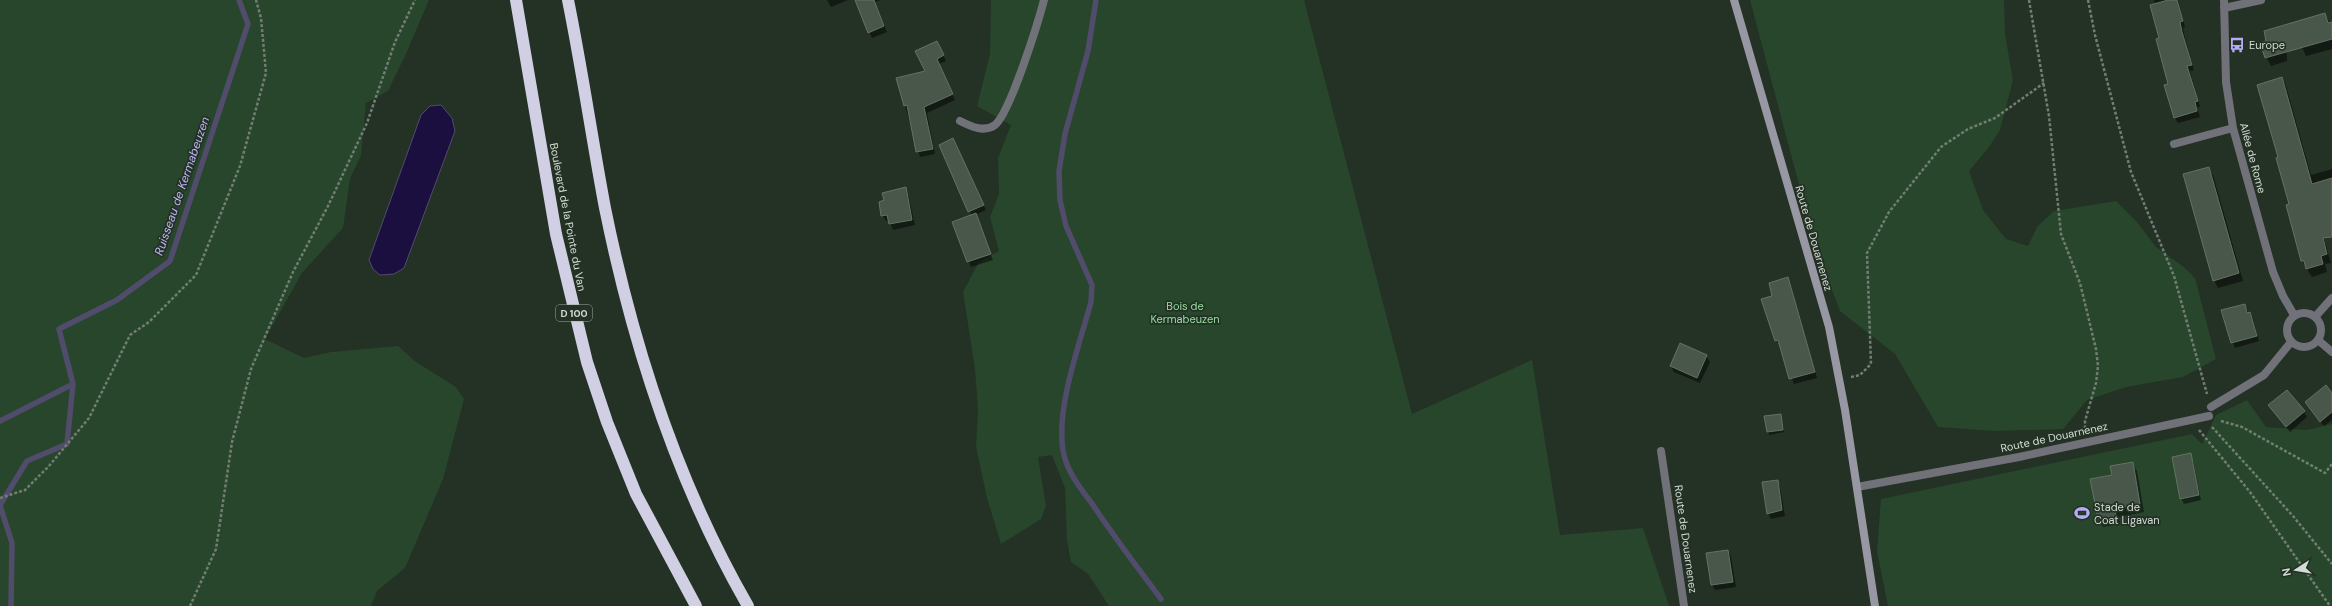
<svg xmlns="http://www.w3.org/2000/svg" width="2332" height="606" font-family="'DM Sans',sans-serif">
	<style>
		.green { fill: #27462c }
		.water { fill: #1b0f3f; stroke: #524c6c }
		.shadow { fill: #0007 }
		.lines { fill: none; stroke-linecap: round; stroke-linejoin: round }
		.stream { stroke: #524c6c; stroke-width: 5.5 }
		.building { fill: #49574a; stroke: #627264 }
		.path { stroke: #727e73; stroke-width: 2.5; stroke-dasharray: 3 2; stroke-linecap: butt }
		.street { stroke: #717179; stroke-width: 8 }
		.secondary { stroke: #9897a4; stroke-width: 8 }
		.highway { stroke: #d0cfe3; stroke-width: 12 }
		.labels { text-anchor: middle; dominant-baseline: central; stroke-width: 3.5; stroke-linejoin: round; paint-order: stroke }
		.shield { fill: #243125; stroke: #9ea9a0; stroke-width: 1 }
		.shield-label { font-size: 10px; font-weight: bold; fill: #d3dcd4 }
		.poi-label { font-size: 11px; fill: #d3dcd4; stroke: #243125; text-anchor: start }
		.street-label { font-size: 11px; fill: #d3dcd4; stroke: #243125 }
		.park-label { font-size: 11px; fill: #94df9f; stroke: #243125 }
		.water-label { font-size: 12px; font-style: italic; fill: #bcb5f7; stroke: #243125 }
	</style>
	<rect width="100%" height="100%" fill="#243125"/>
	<path class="green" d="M0,0H429L406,54L388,91L366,103L361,155L350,179L343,228L302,273L265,339L304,358L331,352L398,346L416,362L456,387L464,399L443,479L405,568L377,591L371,606H0Z
		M991,0H1304L1412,414L1532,360L1560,535L1643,528L1669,606H1109L1088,574L1071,562L1067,541L1065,488L1052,455L1038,457L1046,506L1041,519L1001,544L987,498L976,447L978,410L975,369L963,292L979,262L999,251L990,217L999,194L998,158L1011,125L977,106L990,54Z
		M1750,0H2004L2005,34L2013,80L2000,130L1989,147L1969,171L1983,210L2006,239L2028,246L2037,227L2054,211L2116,201L2137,222L2156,247L2184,267L2195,278L2216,359L2183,377L2126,387L2087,400L2063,429L1994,431L1938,427L1895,354L1840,311L1815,245Z
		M2247,400L2266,427L2307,430L2332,424V606H1888L1877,551L1881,499L2192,434L2202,444L2216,415Z"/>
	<path class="water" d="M441,105L452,118L455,131L404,268L394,274L380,275L373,269L369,260L421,115L430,106Z"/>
	<path class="shadow" d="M827,0H848L831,7Z
		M856,0H881L875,2L887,32L872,38Z
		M2154,0H2178L2185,27L2183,28L2185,38L2194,70L2190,71L2200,107H2197L2200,117L2178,123L2175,118Z
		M2324,14L2330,23H2332V49L2306,56L2302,47Z
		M2286,35L2287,61L2271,66L2266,57Z
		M940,48L946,61L939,64L955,100L927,113L935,154L920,157L897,78L926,72Z
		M2282,78L2286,86L2311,175L2332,169V205L2316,210L2331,263L2325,264L2327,272L2312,277L2302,261L2287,206L2290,205L2279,158Z
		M955,144L986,210L975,215L993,260L971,267L953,223L972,216L940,145Z
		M2208,168L2213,175L2243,281L2218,288L2214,280Z
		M905,188L908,194L915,225L893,230L889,220L886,221L882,215Z
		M1788,279L1817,378L1794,384L1781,345L1776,340L1773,296Z
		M2244,305L2253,319L2259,341L2235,348L2223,311Z
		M1706,356L1710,362L1700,383L1674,372L1671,366Z
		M2332,394V420L2324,426L2306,403Z
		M2270,406L2304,412L2307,417L2290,432Z
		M1780,415L1784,432L1769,435L1765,416Z
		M2190,454L2193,460L2201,500L2184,504L2181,498Z
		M2132,463L2137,471L2144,512L2119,517L2120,524L2103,527L2098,519L2091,480L2113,476Z
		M1777,481L1780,487L1785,516L1771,519L1768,513Z
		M1728,551L1731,557L1736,587L1715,590L1712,584Z"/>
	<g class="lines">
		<path class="stream" d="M1096,0L1088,51L1065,134L1059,171L1060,200L1066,226L1092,285L1091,302C1080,343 1056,407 1063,450C1066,471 1081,489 1093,505C1114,537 1138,568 1161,599
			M0,421L73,384
			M0,505L27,461L67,444L73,384L59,329L117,300L170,261L248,24L239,0
			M0,505L12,543L11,606"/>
	</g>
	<path class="building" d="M855,0H874L884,26L868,33Z
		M2168,0H2177L2183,21L2180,22L2182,32L2192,65L2187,66L2198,101L2195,102L2197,111L2174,118L2164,85L2168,84L2156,39L2159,38L2150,5Z
		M2325,13L2328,23L2332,22V39L2265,58L2260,43L2266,41L2264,31Z
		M937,41L944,55L937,59L953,94L924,107L933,149L916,152L907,105L904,106L896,78L925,71L915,51Z
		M2282,77L2312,184L2332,178V237L2323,238L2327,254L2321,256L2323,264L2306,269L2304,261H2301L2286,205L2289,204L2276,158L2278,157L2257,85Z
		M953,138L984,205L968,212L939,145Z
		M2209,167L2239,273L2213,281L2183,174Z
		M906,187L912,220L889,224L887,215L881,216L879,202L884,200L882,193Z
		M976,213L991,254L967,262L952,222Z
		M1788,277L1815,372L1789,379L1778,340L1775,341L1761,299L1772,296L1769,283Z
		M2245,304L2247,313L2250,312L2257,336L2231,343L2221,310Z
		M1680,343L1707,355L1697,378L1670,366Z
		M2326,385L2332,393V412L2320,422L2305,402Z
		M2287,390L2305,411L2286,427L2268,405Z
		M1781,414L1783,430L1767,432L1764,416Z
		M2191,453L2199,495L2180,499L2172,457Z
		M2133,462L2140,504L2115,509L2116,516L2098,519L2090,479L2112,475L2110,466Z
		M1778,480L1782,510L1767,514L1762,482Z
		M1728,550L1733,582L1711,585L1706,553Z"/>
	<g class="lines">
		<path class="path" d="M2029,0L2049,116L2061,234L2080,283L2096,349L2098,366L2096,383L2085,421V430
			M2088,0L2095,35L2131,172L2174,276L2207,394
			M1851,377L1860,375L1871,364L1867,253L1889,212L1941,147L1968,129L1995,118L2044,83
			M2221,421L2242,427L2325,473L2332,464
			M2212,427L2293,516L2332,564
			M2199,430L2250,492L2330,606
			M0,498L25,490L49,466L89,418L130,335L149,322L196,275L240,166L266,73L261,18L256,0
			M190,606L216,549L232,442L251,369L293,272L328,206L367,123L395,42L415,0"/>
		<path class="street" d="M2224,0L2226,82L2233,128L2273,272L2283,296L2294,315
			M2224,8L2261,0
			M960,121C970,126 984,133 995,125C1010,113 1038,23 1044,0
			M2174,144L2233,128
			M2287 330a17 17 0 1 1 34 0a17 17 0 1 1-34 0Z
			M2315,317L2332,298
			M2318,340L2332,352
			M2211,407L2264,375L2291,342
			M1661,451L1684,606
			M1857,487L2019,457L2209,416"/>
		<path class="secondary" d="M1734,0L1829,327L1845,410L1875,606"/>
		<path class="highway" d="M516,0L556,234L587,362L607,422L636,494L696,606
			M568,0C582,69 592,139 605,208C633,346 677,483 748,606"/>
	</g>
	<defs>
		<g id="bus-bare" transform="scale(1.2)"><path d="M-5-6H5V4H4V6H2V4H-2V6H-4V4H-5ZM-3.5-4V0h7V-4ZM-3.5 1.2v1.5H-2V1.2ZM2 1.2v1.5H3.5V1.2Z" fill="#b5acf8" stroke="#243125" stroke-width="2.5" paint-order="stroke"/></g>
		<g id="stadium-bare" transform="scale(1.2)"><path d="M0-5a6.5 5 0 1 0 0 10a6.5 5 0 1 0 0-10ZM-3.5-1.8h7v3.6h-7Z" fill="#b5acf8" stroke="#243125" stroke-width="2.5" paint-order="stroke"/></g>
	</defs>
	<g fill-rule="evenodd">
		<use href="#bus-bare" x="2237" y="45"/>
		<use href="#stadium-bare" x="2082" y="513"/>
	</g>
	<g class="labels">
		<rect class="shield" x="556" y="305" width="36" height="16" rx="3"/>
		<g class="shield-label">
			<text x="574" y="313">D 100</text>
		</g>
		<g class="poi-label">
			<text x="2249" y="45">Europe</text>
			<text x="2094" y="507">Stade de<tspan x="2094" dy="13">Coat Ligavan</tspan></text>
		</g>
		<g class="street-label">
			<text transform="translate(2253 158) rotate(75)">Allée de Rome</text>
			<text transform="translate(568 217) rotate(79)">Boulevard de la Pointe du Van</text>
			<text transform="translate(1814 238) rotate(74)">Route de Douarnenez</text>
			<text transform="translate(2054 437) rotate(-12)">Route de Douarnenez</text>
			<text transform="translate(1686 539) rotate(82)">Route de Douarnenez</text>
		</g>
		<g class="park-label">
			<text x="1185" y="306">Bois de<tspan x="1185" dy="13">Kermabeuzen</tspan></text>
		</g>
		<g class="water-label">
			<text transform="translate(182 186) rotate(-71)">Ruisseau de Kermabeuzen</text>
		</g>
	</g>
	<g transform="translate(2296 570) rotate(258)" stroke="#243125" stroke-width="3" paint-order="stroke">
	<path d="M0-3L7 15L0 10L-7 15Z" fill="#d3dcd4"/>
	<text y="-6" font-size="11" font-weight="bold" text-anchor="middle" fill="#d3dcd4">N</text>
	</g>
</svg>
